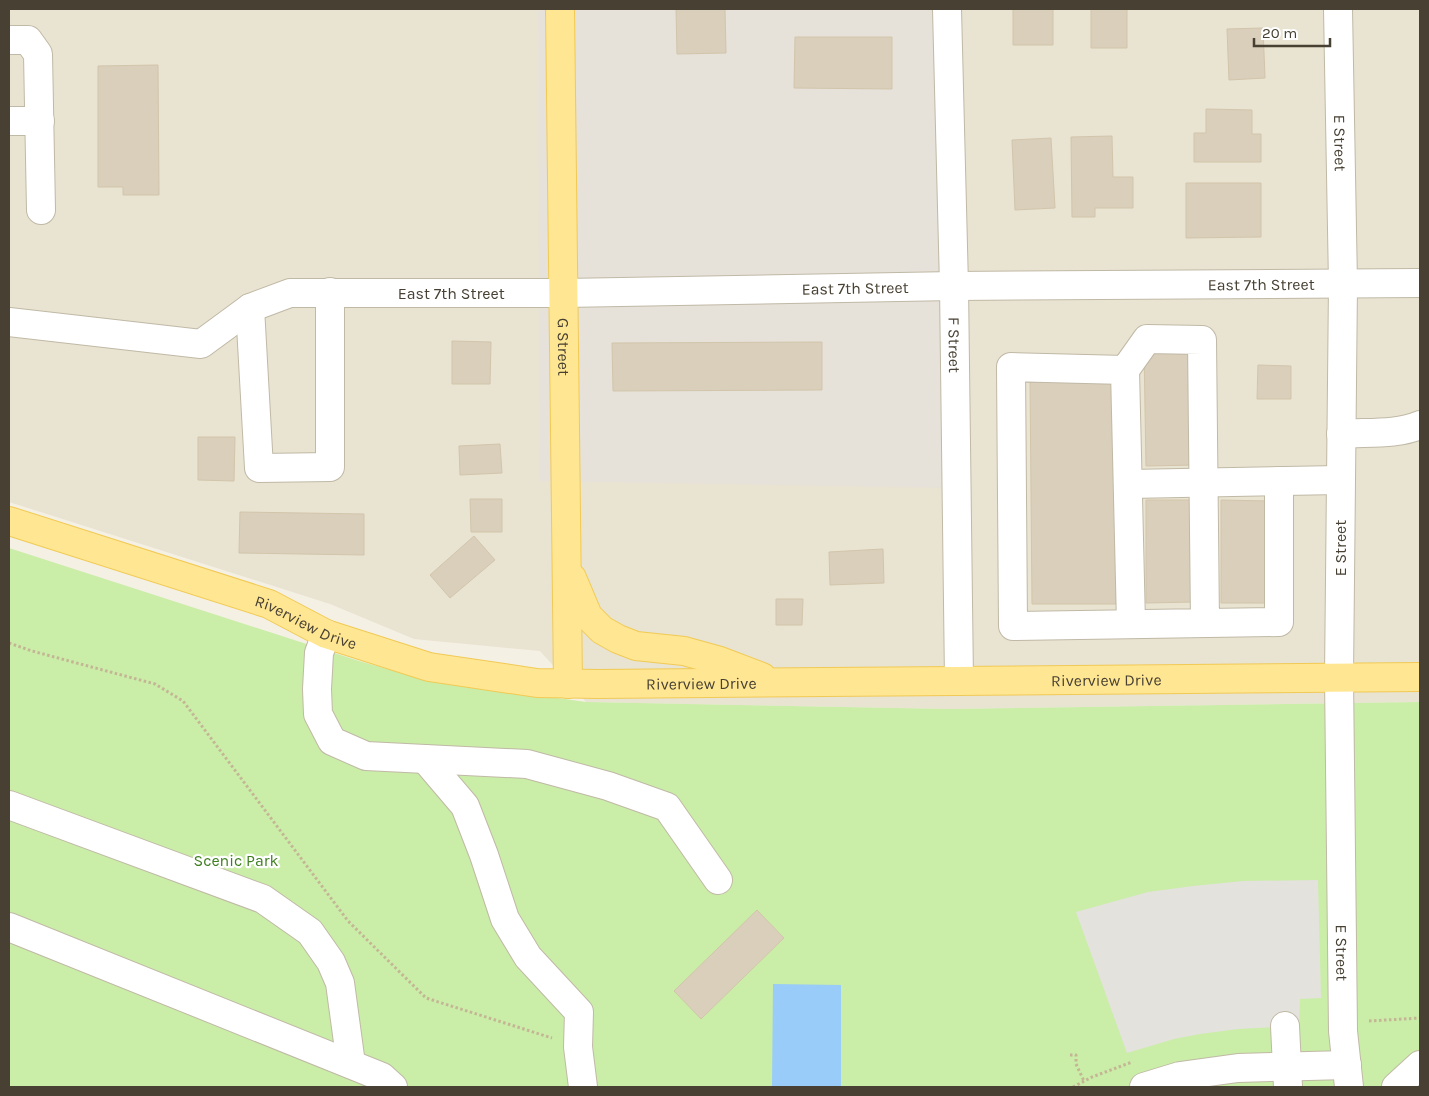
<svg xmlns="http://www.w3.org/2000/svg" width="1429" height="1096" font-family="Karla,sans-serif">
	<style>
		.residential { fill: #e9e3d1 }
		.industrial { fill: #e6e1d9 }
		.green { fill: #caeda8 }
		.parking { fill: #e4e2dd }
		.water { fill: #99ccf8 }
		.building { fill: #dacfbb; stroke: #d2c5ab }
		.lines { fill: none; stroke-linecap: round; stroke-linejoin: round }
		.minor-casing { stroke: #c0b9a6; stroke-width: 30 }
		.major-casing { stroke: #f1ca55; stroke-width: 30 }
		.path { stroke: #c4b695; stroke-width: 3; stroke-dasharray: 2.5 2.5; stroke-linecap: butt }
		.minor { stroke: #fff; stroke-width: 28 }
		.major { stroke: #ffe692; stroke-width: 28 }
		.labels { text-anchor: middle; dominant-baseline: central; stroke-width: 4.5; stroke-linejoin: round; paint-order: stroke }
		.street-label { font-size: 16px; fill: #474033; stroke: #fff }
		.park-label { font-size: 16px; fill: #3f7f20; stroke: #fff }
	</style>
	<rect width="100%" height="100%" fill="#f4f0e4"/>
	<path class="residential" d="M9,9H538L540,263L938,9H1420V702L950,709L586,702L540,651L414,639L330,604L9,502Z"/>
	<path class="industrial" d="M538,9H938L946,488L540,481Z"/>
	<path class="green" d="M9,548L359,661L422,679L586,702L950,709L1420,702V1087H9Z"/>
	<path class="parking" d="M1318,880L1321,998L1300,999L1299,1026L1238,1029L1200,1034L1174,1039L1127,1053L1076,912L1148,892L1193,886L1243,881Z"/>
	<path class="water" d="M773,984L841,985V1087H772Z"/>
	<path class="building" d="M676,9H725L726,53L677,54Z
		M1013,9H1053V45H1013Z
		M1091,9H1127V48H1091Z
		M1263,28L1265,78L1229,80L1227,29Z
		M795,37H892V89L794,88Z
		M158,65L159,195H123V187H98V66Z
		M1206,109L1252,110V134H1261V162H1194V133H1206Z
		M1112,136L1113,177H1133V208H1095V217H1072L1071,137Z
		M1051,138L1055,208L1015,210L1012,140Z
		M1186,183H1261V237L1186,238Z
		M452,341L491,342L490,384H452Z
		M822,342V390L613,391L612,343Z
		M1144,349H1193L1195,465L1146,466Z
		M1258,365L1291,366V399H1257Z
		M1114,378L1116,604H1032L1030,379Z
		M198,437H235L234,481L198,480Z
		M500,444L502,473L460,475L459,446Z
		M470,499H502V532H471Z
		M1146,500H1193L1194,602L1146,603Z
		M1221,500L1269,501L1268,603H1221Z
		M240,512L364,514V555L239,553Z
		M474,536L495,560L450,598L430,575Z
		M883,549L884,583L830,585L829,552Z
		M776,599H803L802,625H776Z
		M757,910L784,938L701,1019L674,991Z"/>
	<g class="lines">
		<g class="minor-casing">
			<g id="minor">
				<path id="s1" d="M947,9L954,286L959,681"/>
				<path id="s2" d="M1338,9L1343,284L1339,677L1343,1031L1349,1087"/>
				<path d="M9,40H28L38,54L41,210"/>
				<path d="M9,121H40"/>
				<path d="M250,308L259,468L330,467V292"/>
				<path id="s3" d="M9,322L201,344L250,308L290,293H564L954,286L1420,283"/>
				<path d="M1125,370L1131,624"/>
				<path d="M1341,434C1366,432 1397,435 1420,425"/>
				<path d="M1129,484L1340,480"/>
				<path d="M1205,623L1202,340L1147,339L1125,370L1011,367L1013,626L1279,622V481"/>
				<path d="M326,634L319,653L317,689L318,714L332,741L366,756L527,764L608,786L667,807L718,880"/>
				<path d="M425,759L465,806L484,855L505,919L528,957L579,1012L578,1047L583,1087"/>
				<path d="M9,805L263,899L310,932L331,962L340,983L351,1064"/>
				<path d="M9,927L382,1077L393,1087"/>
				<path d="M1285,1026L1288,1087"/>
				<path d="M1144,1087L1180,1076L1238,1068L1347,1065"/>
				<path d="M1396,1087L1420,1065"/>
			</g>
		</g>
		<g class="major-casing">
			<g id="major">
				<path id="s4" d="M560,9L568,684"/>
				<path id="s5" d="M9,521L269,604L326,634L429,667L537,683L598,684L1420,677"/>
				<path d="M572,578L588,616L602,630L618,639L636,646L684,651L720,661L762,677"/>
			</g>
		</g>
		<path class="path" d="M9,643L32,651L155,684L183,701L348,921L426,998L552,1038
			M1369,1021L1420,1018
			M1070,1055H1076V1064L1084,1081
			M1073,1087L1092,1077L1132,1062"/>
		<use href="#minor" class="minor"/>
		<use href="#major" class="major"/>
	</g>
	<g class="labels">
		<g class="street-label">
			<text stroke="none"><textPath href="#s2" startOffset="134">E Street</textPath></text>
			<text stroke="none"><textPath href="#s3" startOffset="1268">East 7th Street</textPath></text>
			<text stroke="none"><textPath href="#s3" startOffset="862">East 7th Street</textPath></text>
			<text stroke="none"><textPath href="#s3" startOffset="458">East 7th Street</textPath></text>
			<text stroke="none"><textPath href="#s1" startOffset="336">F Street</textPath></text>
			<text stroke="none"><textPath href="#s4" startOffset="338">G Street</textPath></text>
			<text transform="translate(1340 548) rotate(-90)">E Street</text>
			<text stroke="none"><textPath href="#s5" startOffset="314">Riverview Drive</textPath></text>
			<text stroke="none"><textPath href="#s5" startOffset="1124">Riverview Drive</textPath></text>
			<text stroke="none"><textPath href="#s5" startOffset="719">Riverview Drive</textPath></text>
			<text stroke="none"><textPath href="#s2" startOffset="944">E Street</textPath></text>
		</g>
		<g class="park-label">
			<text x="236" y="860">Scenic Park</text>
		</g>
	</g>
	<rect width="1429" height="1096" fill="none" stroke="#474033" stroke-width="20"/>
	<path d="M1254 38v8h76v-8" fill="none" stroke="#474033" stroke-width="2.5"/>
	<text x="1262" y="38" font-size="15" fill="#474033" stroke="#ffffff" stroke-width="4" paint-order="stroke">20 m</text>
</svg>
